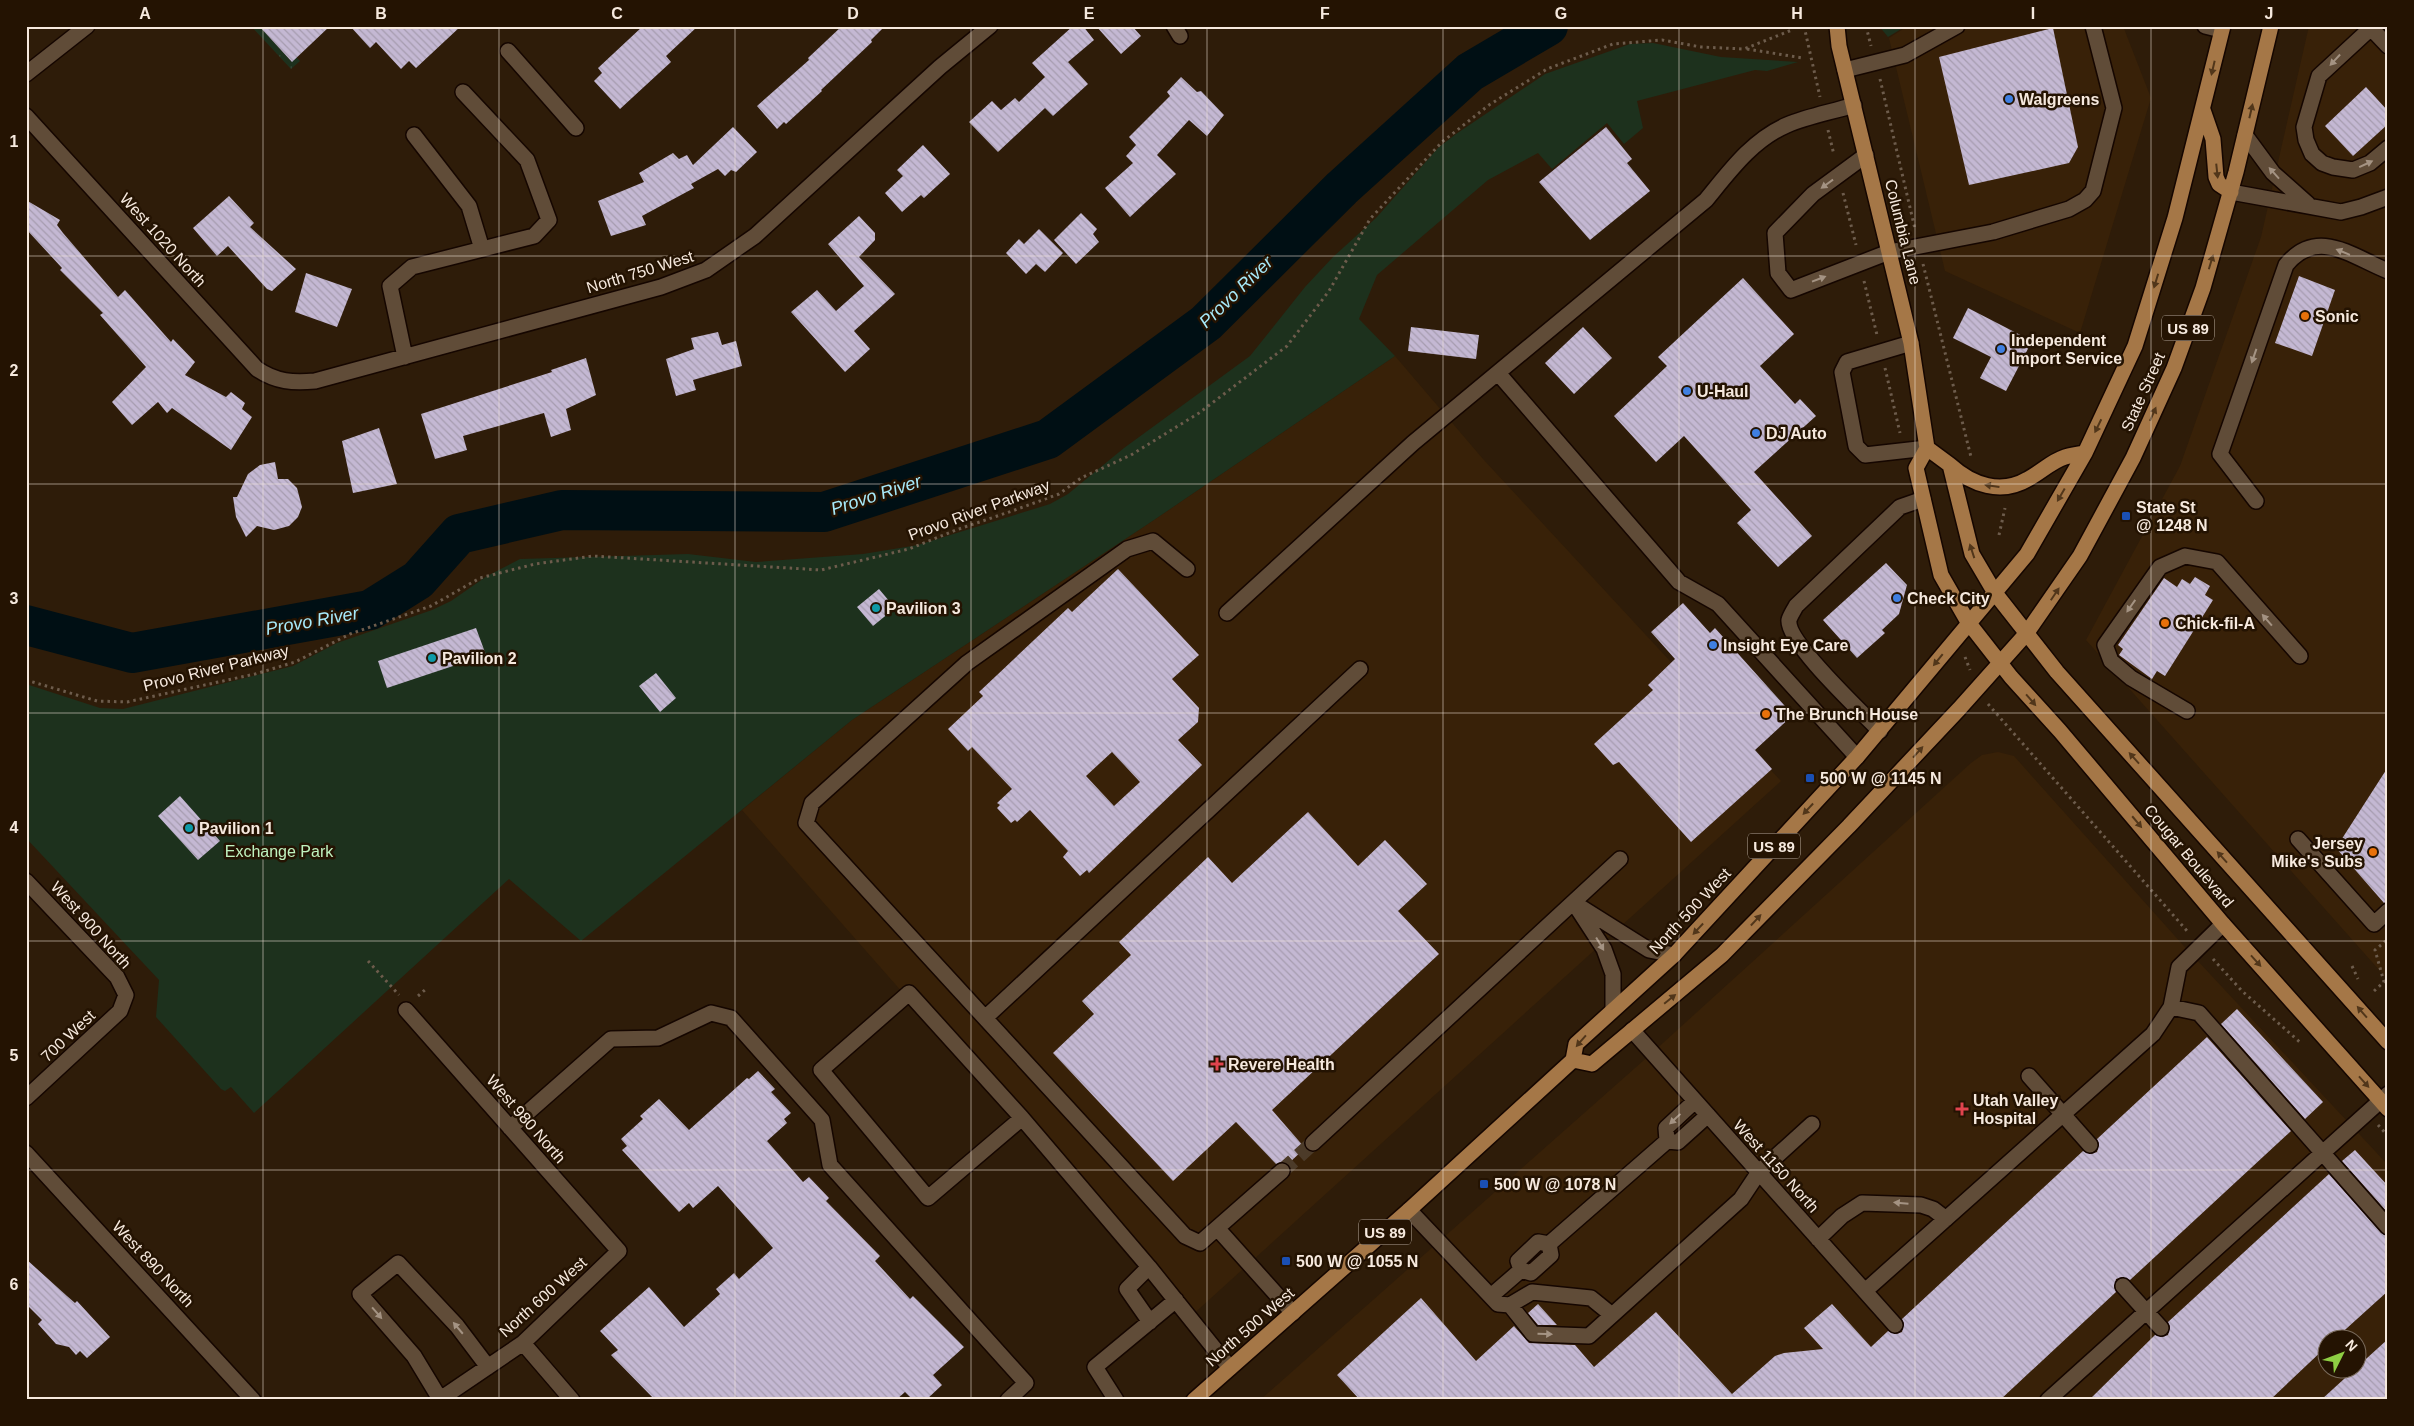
<svg xmlns="http://www.w3.org/2000/svg" width="2414" height="1426" font-family="Arial,sans-serif">
	<style>
		.built { fill: #382108; fill-rule: evenodd }
		.grass { fill: url(#grass-tufts) }
		.park { fill: #1d311d }
		.lines { fill: none; stroke-linecap: round; stroke-linejoin: round }
		.river { stroke: #000f14; stroke-width: 40 }
		.building { fill: url(#building-back-hatch); fill-rule: evenodd }
		.minor-tunnel { stroke: #4c3b29; stroke-width: 15; stroke-dasharray: 15 8; stroke-linecap: butt }
		.minor-casing { stroke: #150600; stroke-width: 18 }
		.major-casing { stroke: #150600; stroke-width: 18 }
		.path { stroke: #6d5c4c; stroke-width: 3; stroke-dasharray: 2.5 4; stroke-linecap: butt }
		.minor { stroke: #604c38; stroke-width: 15 }
		.major { stroke: #a57747; stroke-width: 15 }
		.oneway { fill: #a49383 }
		.oneway2 { fill: #51361a }
		.grid { fill: none; stroke: #f6e9de; stroke-width: 1; stroke-opacity: 0.55 }
		.shop-dot { fill: #3f7fe0; stroke: #241302; stroke-width: 2 }
		.food-dot { fill: #e8710a; stroke: #241302; stroke-width: 2 }
		.transit-dot { fill: #1a4fb4; stroke: #241302; stroke-width: 2 }
		.culture-dot { fill: #0f9aa8; stroke: #241302; stroke-width: 2 }
		.health-dot { fill: #e0444e; stroke: #241302; stroke-width: 2 }
		.labels { text-anchor: middle; dominant-baseline: central; stroke-width: 5; stroke-linejoin: round; paint-order: stroke }
		.shield { fill: #241302; stroke: #b7a99c; stroke-width: 1 }
		.shield-label { font-size: 15px; font-weight: bold; fill: #f6e9de }
		.poi-label { font-size: 16px; font-weight: bold; fill: #f6e9de; stroke: #241302; text-anchor: start }
		.street-label { font-size: 16px; fill: #f6e9de; stroke: #241302 }
		.park-label { font-size: 16px; fill: #bff2bf; stroke: #241302 }
		.water-label { font-size: 18px; font-style: italic; fill: #a7eafa; stroke: #241302 }
		.neatline { fill: none; stroke: #f6e9de; stroke-width: 2 }
		.grid-label { font-size: 16px; text-anchor: middle; font-weight: bold; fill: #f6e9de }
	</style>
	<defs>
		<pattern id="grass-tufts" width="24" height="20" patternUnits="userSpaceOnUse" patternTransform="scale(1.25)"><rect width="24" height="20" fill="#1d311d"/><path d="M3 7l-1-3M5 7V3M7 7l1-3M15 17l-1-3M17 17v-4M19 17l1-3" fill="none" stroke="#334533"/></pattern>
		<pattern id="building-back-hatch" width="6" height="6" patternUnits="userSpaceOnUse" patternTransform="scale(1.25)"><rect width="6" height="6" fill="#c4b8d3"/><path d="M-1 5l2 2M0 0l6 6M5-1l2 2" fill="none" stroke="#a69caf"/></pattern>
	</defs>
	<rect width="100%" height="100%" fill="#2e1c09"/>
	<path class="built" d="M1908,26H2123L2151,98L2080,333L1945,271L1889,38Z
		M2309,26H2388V980L2086,640L2180,466L2261,237Z
		M1395,356L1483,459L1781,781L1189,1318L742,810L852,720L1154,520Z
		M1998,752L2014,756L2182,944L2388,1165V1400H1260L1652,1053L1971,763L1982,755ZM2326,1338H2356V1368H2326Z"/>
	<path class="grass" d="M251,26H259L291,61L296,57L300,61L291,69Z"/>
	<path class="park" d="M1879,26H1906L1888,37Z
		M1653,43L1721,57L1798,62L1767,71L1755,70L1637,101L1643,128L1624,144L1607,123L1552,169L1538,153L1488,180L1377,275L1359,319L1395,356L1154,520L852,720L581,941L509,879L254,1113L231,1087L225,1091L221,1089L156,1017L159,980L26,838V684L100,708L123,709L293,666L337,643L432,610L451,601L487,576L520,559L688,554L756,562L863,554L918,545L1050,504L1068,494L1124,448L1250,356L1305,287L1333,257L1376,218L1438,148L1456,134L1545,74L1630,44Z"/>
	<g class="lines">
		<path class="river" d="M26,625L132,653L370,610L418,580L459,534L562,510L824,512L1048,439L1206,323L1342,188L1470,72L1548,26"/>
	</g>
	<path class="building" d="M259,26H330L292,62Z
		M350,26H461L416,68L409,61L401,69L376,42L370,48Z
		M643,26H698L666,56L671,62L620,109L594,81L602,73L598,68Z
		M842,26H885L871,40L872,42L821,90L822,91L786,124L784,122L777,129L757,106L809,60L808,58Z
		M1073,26H1083L1094,40L1068,62L1088,84L1053,116L1045,108L998,152L969,122L992,101L1001,110L1015,98L1019,102L1045,77L1032,63Z
		M1096,26H1132L1141,36L1121,54Z
		M2053,28L2078,147L2069,163L1969,185L1939,57Z
		M1181,77L1197,92L1201,91L1224,115L1207,136L1189,120L1157,155L1176,174L1130,217L1105,188L1133,163L1126,156L1136,145L1129,137L1170,96L1167,92Z
		M2366,87L2388,111V124L2353,156L2325,126Z
		M733,127L757,152L736,172L731,170L725,176L718,169L691,184L694,188L642,216L646,225L611,236L598,201L644,182L639,173L673,153L679,159L687,155L693,165Z
		M1606,127L1632,159L1627,163L1650,191L1590,240L1539,182Z
		M923,145L950,174L924,198L921,195L902,212L885,193L903,176L897,170Z
		M229,196L254,223L250,227L296,269L272,291L267,289L228,246L217,256L193,228Z
		M26,200L60,220L57,225L63,233L118,297L125,290L171,342L173,339L195,362L185,375L226,397L231,392L245,403L242,409L252,417L231,450L172,408L167,413L158,402L132,425L112,402L146,367L100,315L103,313L60,270L62,268L26,229Z
		M1081,213L1097,229L1093,234L1099,242L1076,264L1054,240Z
		M859,216L875,233V240L859,257L895,294L854,331L870,349L845,372L791,312L817,290L836,311L864,286L828,244Z
		M1039,229L1063,253L1045,272L1036,264L1026,274L1006,253L1019,239L1024,244Z
		M306,273L352,289L337,327L295,312Z
		M2299,276L2335,290L2312,356L2275,343Z
		M1743,278L1794,334L1760,366L1795,404L1800,399L1816,416L1754,472L1812,536L1778,567L1737,523L1751,510L1684,436L1656,462L1614,416L1667,366L1658,357Z
		M1968,308L2032,341L2006,391L1980,378L1991,357L1953,338Z
		M1411,327L1479,335L1476,359L1408,351Z
		M1583,327L1612,358L1574,394L1545,363Z
		M718,332L722,345L736,341L742,366L693,380L696,390L676,396L666,359L694,349L691,338Z
		M586,358L596,395L566,409L571,430L551,437L544,413L463,436L467,450L435,459L421,414L552,372L551,370Z
		M379,428L397,484L353,493L342,441Z
		M275,462L278,479H288L297,488L302,507L298,517L289,526L274,530L257,526L246,537L236,517L233,497H237L248,474L260,465Z
		M1886,563L1907,585L1899,614L1882,630L1885,633L1857,658L1823,620Z
		M1118,569L1199,655L1172,679L1199,708L1198,722L1178,740L1202,765L1089,873L1087,870L1080,876L1063,857L1068,851L1030,810L1017,822L1015,820L1011,823L997,808L1000,805L997,803L1012,789L972,747L968,751L948,729L983,696L979,692L1068,608L1072,612ZM1112,752L1140,782L1114,806L1086,776Z
		M2195,577L2210,586L2205,595L2213,600L2165,676L2157,671L2152,679L2119,655L2123,649L2118,645L2164,578L2177,587L2182,579L2190,584Z
		M879,589L895,608L873,626L857,607Z
		M1683,603L1710,633L1715,628L1793,715L1755,750L1772,769L1691,842L1619,762L1613,765L1594,744L1653,690L1648,685L1675,659L1651,632Z
		M476,628L486,655L387,688L378,661Z
		M656,673L676,698L660,712L639,686Z
		M2388,767V902L2384,903L2336,848Z
		M180,796L220,841L198,860L158,816Z
		M1308,812L1358,866L1385,840L1427,884L1398,911L1439,954L1272,1110L1305,1148L1288,1164L1281,1162L1276,1164L1236,1122L1173,1181L1053,1053L1094,1014L1082,1001L1131,955L1119,942L1208,857L1232,883Z
		M2237,1009L2323,1102L2305,1119L2221,1024Z
		M2207,1037L2291,1131L2130,1280L2122,1277L2116,1279L2114,1287L2116,1292L2000,1400H1360L1337,1375L1421,1298L1476,1361L1514,1326L1529,1343L1575,1345L1594,1367L1656,1312L1732,1394L1775,1356L1784,1353L1823,1349L1804,1328L1832,1304L1871,1347L1888,1331L1896,1334L1902,1332L1904,1324L1902,1319L2083,1151L2091,1154L2097,1152L2099,1144L2097,1139Z
		M758,1071L775,1089L771,1092L791,1113L784,1119L787,1123L767,1141L803,1182L809,1177L829,1198L826,1201L880,1256L875,1261L910,1299L913,1296L964,1347L933,1375L942,1385L926,1400H913L905,1392L896,1400H655L611,1355L618,1350L600,1331L649,1287L684,1327L720,1294L716,1289L734,1273L739,1279L773,1248L718,1186L693,1208L689,1203L679,1212L622,1150L627,1146L621,1139L643,1119L640,1116L659,1099L689,1130L747,1078L749,1079Z
		M2355,1150L2388,1186V1213L2342,1161Z
		M2329,1174L2381,1233L2388,1236V1291L2336,1338H2326V1347L2270,1400H2089L2155,1335L2162,1337L2168,1335L2170,1327L2168,1322Z
		M26,1259L67,1296L75,1303L77,1301L110,1337L87,1358L80,1351L76,1355L69,1347L56,1344L38,1324L42,1320L26,1304Z
		M1538,1304L1557,1325H1538L1528,1313Z
		M2388,1339V1400H2321L2356,1368Z"/>
	<g class="lines">
		<path class="minor-tunnel" d="M1282,1171L1313,1143"/>
		<g class="minor-casing">
			<path id="minor" d="M1174,26L1180,36
				M2205,26L2221,30
				M2369,26L2388,46
				M2371,28L2319,76L2304,127L2306,140L2312,154L2322,163L2333,167L2353,170L2370,163L2388,148
				M508,51L576,128
				M1845,70L1905,55L1957,26
				M26,74L87,26
				M26,116L257,369C276,382 293,383 315,381L661,287L706,270L755,236L940,67L990,26
				M414,135L469,206L482,249
				M2245,135L2273,173L2308,204
				M1866,155L1813,194L1775,233L1778,273L1791,290L1889,252L1993,232L2069,209L2085,200L2093,191L2114,108L2093,26
				M2231,192L2341,212L2361,207L2388,197
				M1911,343L1847,362L1842,372L1856,446L1865,455L1927,448
				M405,357L390,286L412,267L534,236L549,220L527,160L463,92
				M1498,373L1679,582L1718,604L1857,757
				M2256,501L2220,454L2286,265C2317,227 2351,256 2388,271
				M1187,569L1153,541L1127,549L967,663L812,803L806,823L1185,1236L1200,1243L1282,1171
				M1227,613L1413,443L1706,200C1729,172 1752,140 1787,125C1808,116 1832,112 1854,105
				M2187,711L2131,678L2111,661L2105,645L2160,567L2185,556L2217,562L2300,656
				M1880,731C1863,713 1786,642 1789,620C1790,616 1794,610 1796,606L1900,507L1923,499
				M2298,839L2374,924L2388,911
				M26,881L117,977L126,995L120,1011L26,1098
				M1574,903L1604,949L1613,974V1009
				M1579,906L1649,950L1674,955
				M2223,924L2179,967L2171,1007L2199,1013L2388,1227
				M406,1010L619,1251L523,1343L439,1400
				M985,1018L1360,669
				M1632,1030L1895,1325
				M2029,1076L2090,1145
				M1022,1118L928,1198L821,1070L909,993L1022,1118L1149,1267L1230,1368
				M510,1128L611,1039L658,1038L711,1013L731,1018L822,1120L830,1165L1026,1383L1008,1400
				M1667,1141L1666,1128L1695,1101
				M1313,1143L1620,859
				M26,1153L253,1400
				M1409,1210L1498,1304L1510,1305L1532,1292L1591,1298L1612,1315
				M1217,1228L1293,1313
				M1818,1239L1842,1216L1862,1203L1921,1205L1933,1209L1946,1219
				M1538,1242L1549,1244L1551,1255L1531,1273L1521,1270L1518,1261Z
				M1549,1244L1667,1141L1678,1142L1708,1115
				M1149,1267L1127,1289L1150,1322
				M2123,1286L2161,1328
				M1865,1291L2153,1034L2171,1007
				M1491,1296L1521,1270
				M1510,1305L1533,1334L1589,1336L1741,1199L1759,1172L1812,1124
				M523,1343L572,1400
				M440,1399L414,1356L360,1294L398,1263L457,1326L488,1367
				M1116,1400L1095,1367L1176,1300
				M2048,1400L2388,1094"/>
		</g>
		<g class="major-casing">
			<path id="major" d="M1837,26L1839,46L1911,343L1927,448L1916,468L1941,575L1968,622L2011,677L2060,731L2223,924L2388,1109
				M2203,110L2213,139L2216,177L2219,184L2231,192
				M1927,448L1950,465L1972,554L1995,593L2057,672L2388,1042
				M1950,465C1972,485 2001,495 2028,479C2041,472 2052,461 2065,457C2072,455 2078,454 2085,453
				M1573,1060L1592,1064L1722,955L1849,826L1959,709L2026,634L2080,556L2133,458L2174,368L2203,288L2236,172L2271,26
				M1194,1400L1409,1210L1573,1060L1576,1044L1674,955L1857,757L2027,554L2085,453L2135,346L2175,218L2223,26"/>
		</g>
		<path class="path" d="M1804,26L1820,97
			M1866,26L1871,46
			M1747,49L1803,58
			M1880,79L1915,229
			M1828,130L1834,155
			M1843,193L1856,245
			M1923,264L1971,457
			M1864,281L1877,335
			M1885,368L1900,433
			M1999,535L2005,508
			M1965,657L1970,670
			M26,680L97,701L127,702L255,674L295,662L350,634L431,606L480,578L535,564L593,556L821,570L909,549L956,530L1012,511L1059,494L1081,478L1131,455L1199,413L1287,346L1329,291L1370,219L1442,142L1489,105L1547,69L1613,44L1662,40L1701,47L1744,49L1792,30
			M1988,704L2188,932
			M2213,959L2242,991L2302,1044
			M368,961L399,995
			M2352,966L2358,979
			M2374,991L2384,982L2375,950L2387,940
			M418,996L426,989
			M2378,1125L2388,1136"/>
		<use href="#minor" class="minor"/>
		<use href="#major" class="major"/>
	</g>
	<defs><path id="oneway-solid" d="M-6-.8H1V-3.2L6.5 0L1 3.2V.8H-6Z" transform="scale(1.25)"/></defs>
	<g class="oneway">
		<use href="#oneway-solid" transform="translate(2335 60) rotate(133)"/>
		<use href="#oneway-solid" transform="translate(2366 164) rotate(-25)"/>
		<use href="#oneway-solid" transform="translate(2274 173) rotate(-132)"/>
		<use href="#oneway-solid" transform="translate(1827 184) rotate(144)"/>
		<use href="#oneway-solid" transform="translate(2343 252) rotate(-158)"/>
		<use href="#oneway-solid" transform="translate(1819 279) rotate(-21)"/>
		<use href="#oneway-solid" transform="translate(2254 356) rotate(109)"/>
		<use href="#oneway-solid" transform="translate(2131 606) rotate(125)"/>
		<use href="#oneway-solid" transform="translate(2267 620) rotate(-131)"/>
		<use href="#oneway-solid" transform="translate(1600 944) rotate(59)"/>
		<use href="#oneway-solid" transform="translate(1675 1119) rotate(137)"/>
		<use href="#oneway-solid" transform="translate(1901 1203) rotate(-175)"/>
		<use href="#oneway-solid" transform="translate(377 1313) rotate(49)"/>
		<use href="#oneway-solid" transform="translate(458 1328) rotate(-130)"/>
		<use href="#oneway-solid" transform="translate(1545 1334) rotate(2)"/>
	</g>
	<g class="oneway2">
		<use href="#oneway-solid" transform="translate(2213 68) rotate(103)"/>
		<use href="#oneway-solid" transform="translate(2251 111) rotate(-77)"/>
		<use href="#oneway-solid" transform="translate(2217 171) rotate(84)"/>
		<use href="#oneway-solid" transform="translate(2211 262) rotate(-73)"/>
		<use href="#oneway-solid" transform="translate(2156 281) rotate(107)"/>
		<use href="#oneway-solid" transform="translate(2153 414) rotate(-66)"/>
		<use href="#oneway-solid" transform="translate(2098 426) rotate(116)"/>
		<use href="#oneway-solid" transform="translate(1992 486) rotate(-172)"/>
		<use href="#oneway-solid" transform="translate(2061 495) rotate(120)"/>
		<use href="#oneway-solid" transform="translate(1972 551) rotate(-108)"/>
		<use href="#oneway-solid" transform="translate(2055 594) rotate(-56)"/>
		<use href="#oneway-solid" transform="translate(1938 660) rotate(129)"/>
		<use href="#oneway-solid" transform="translate(2031 700) rotate(49)"/>
		<use href="#oneway-solid" transform="translate(1918 752) rotate(-48)"/>
		<use href="#oneway-solid" transform="translate(2134 758) rotate(-132)"/>
		<use href="#oneway-solid" transform="translate(1808 809) rotate(133)"/>
		<use href="#oneway-solid" transform="translate(2137 822) rotate(50)"/>
		<use href="#oneway-solid" transform="translate(2222 857) rotate(-132)"/>
		<use href="#oneway-solid" transform="translate(1756 920) rotate(-47)"/>
		<use href="#oneway-solid" transform="translate(1698 929) rotate(133)"/>
		<use href="#oneway-solid" transform="translate(2256 961) rotate(48)"/>
		<use href="#oneway-solid" transform="translate(1670 999) rotate(-39)"/>
		<use href="#oneway-solid" transform="translate(2362 1012) rotate(-131)"/>
		<use href="#oneway-solid" transform="translate(1581 1041) rotate(131)"/>
		<use href="#oneway-solid" transform="translate(2364 1082) rotate(48)"/>
	</g>
	<path class="grid" d="M263,26V1400M499,26V1400M735,26V1400M971,26V1400M1207,26V1400M1443,26V1400M1679,26V1400M1915,26V1400M2151,26V1400M26,256H2388M26,484H2388M26,713H2388M26,941H2388M26,1170H2388"/>
	<g class="shop-dot">
		<circle cx="2009" cy="99" r="5"/>
		<circle cx="2001" cy="349" r="5"/>
		<circle cx="1687" cy="391" r="5"/>
		<circle cx="1756" cy="433" r="5"/>
		<circle cx="1897" cy="598" r="5"/>
		<circle cx="1713" cy="645" r="5"/>
	</g>
	<g class="food-dot">
		<circle cx="2305" cy="316" r="5"/>
		<circle cx="2165" cy="623" r="5"/>
		<circle cx="1766" cy="714" r="5"/>
		<circle cx="2373" cy="852" r="5"/>
	</g>
	<g class="transit-dot">
		<rect x="2121" y="511" width="10" height="10" rx="2.5"/>
		<rect x="1805" y="773" width="10" height="10" rx="2.5"/>
		<rect x="1479" y="1179" width="10" height="10" rx="2.5"/>
		<rect x="1281" y="1256" width="10" height="10" rx="2.5"/>
	</g>
	<g class="culture-dot">
		<circle cx="876" cy="608" r="5"/>
		<circle cx="432" cy="658" r="5"/>
		<circle cx="189" cy="828" r="5"/>
	</g>
	<g class="health-dot">
		<path d="M1214.5 1056.5h5v5h5v5h-5v5h-5v-5h-5v-5h5z"/>
		<path d="M1959.5 1101.5h5v5h5v5h-5v5h-5v-5h-5v-5h5z"/>
	</g>
	<g class="labels">
		<g class="shield">
			<rect x="2162" y="315.5" width="52" height="25" rx="4"/>
			<rect x="1748" y="833.5" width="52" height="25" rx="4"/>
			<rect x="1359" y="1219.5" width="52" height="25" rx="4"/>
		</g>
		<g class="shield-label">
			<text x="2188" y="328">US 89</text>
			<text x="1774" y="846">US 89</text>
			<text x="1385" y="1232">US 89</text>
		</g>
		<g class="poi-label">
			<text x="2019" y="99">Walgreens</text>
			<text x="2315" y="316">Sonic</text>
			<text x="2011" y="340">Independent<tspan x="2011" dy="18">Import Service</tspan></text>
			<text x="1697" y="391">U-Haul</text>
			<text x="1766" y="433">DJ Auto</text>
			<text x="2136" y="507">State St<tspan x="2136" dy="18">@ 1248 N</tspan></text>
			<text x="1907" y="598">Check City</text>
			<text x="886" y="608">Pavilion 3</text>
			<text x="2175" y="623">Chick-fil-A</text>
			<text x="1723" y="645">Insight Eye Care</text>
			<text x="442" y="658">Pavilion 2</text>
			<text x="1776" y="714">The Brunch House</text>
			<text x="1820" y="778">500 W @ 1145 N</text>
			<text x="199" y="828">Pavilion 1</text>
			<text x="2363" y="843" text-anchor="end">Jersey<tspan x="2363" dy="18">Mike's Subs</tspan></text>
			<text x="1228" y="1064">Revere Health</text>
			<text x="1973" y="1100">Utah Valley<tspan x="1973" dy="18">Hospital</tspan></text>
			<text x="1494" y="1184">500 W @ 1078 N</text>
			<text x="1296" y="1261">500 W @ 1055 N</text>
		</g>
		<g class="street-label">
			<text transform="translate(1903 232) rotate(76)">Columbia Lane</text>
			<text transform="translate(163 240) rotate(48)">West 1020 North</text>
			<text transform="translate(640 272) rotate(-17)">North 750 West</text>
			<text transform="translate(2143 392) rotate(-66)">State Street</text>
			<text transform="translate(979 510) rotate(-20)">Provo River Parkway</text>
			<text transform="translate(216 668) rotate(-14)">Provo River Parkway</text>
			<text transform="translate(2189 856) rotate(50)">Cougar Boulevard</text>
			<text transform="translate(1690 911) rotate(-47)">North 500 West</text>
			<text transform="translate(91 925) rotate(48)">West 900 North</text>
			<text transform="translate(68 1036) rotate(-43)">700 West</text>
			<text transform="translate(526 1119) rotate(49)">West 980 North</text>
			<text transform="translate(1776 1166) rotate(48)">West 1150 North</text>
			<text transform="translate(153 1264) rotate(47)">West 890 North</text>
			<text transform="translate(543 1297) rotate(-42)">North 600 West</text>
			<text transform="translate(1250 1327) rotate(-41)">North 500 West</text>
		</g>
		<g class="park-label">
			<text x="279" y="851">Exchange Park</text>
		</g>
		<g class="water-label">
			<text transform="translate(1236 292) rotate(-44)">Provo River</text>
			<text transform="translate(876 495) rotate(-18)">Provo River</text>
			<text transform="translate(312 621) rotate(-10)">Provo River</text>
		</g>
	</g>
	<rect width="2414" height="1426" fill="none" stroke="#241302" stroke-width="55"/>
	<g transform="translate(2342 1354) rotate(48)"><circle r="24" fill="#241302" stroke="#78695a"/>
	<path d="M0-4L9 19L0 12L-9 19Z" fill="#8ece43"/>
	<text y="-8" font-size="14" font-weight="bold" text-anchor="middle" fill="#f6e9de">N</text>
	</g>
	<rect x="28" y="28" width="2358" height="1370" class="neatline"/>
	<g class="grid-label">
		<text x="145" y="19">A</text>
		<text x="381" y="19">B</text>
		<text x="617" y="19">C</text>
		<text x="853" y="19">D</text>
		<text x="1089" y="19">E</text>
		<text x="1325" y="19">F</text>
		<text x="1561" y="19">G</text>
		<text x="1797" y="19">H</text>
		<text x="2033" y="19">I</text>
		<text x="2269" y="19">J</text>
		<text x="14" y="147">1</text>
		<text x="14" y="376">2</text>
		<text x="14" y="604">3</text>
		<text x="14" y="833">4</text>
		<text x="14" y="1061">5</text>
		<text x="14" y="1290">6</text>
	</g>
</svg>
